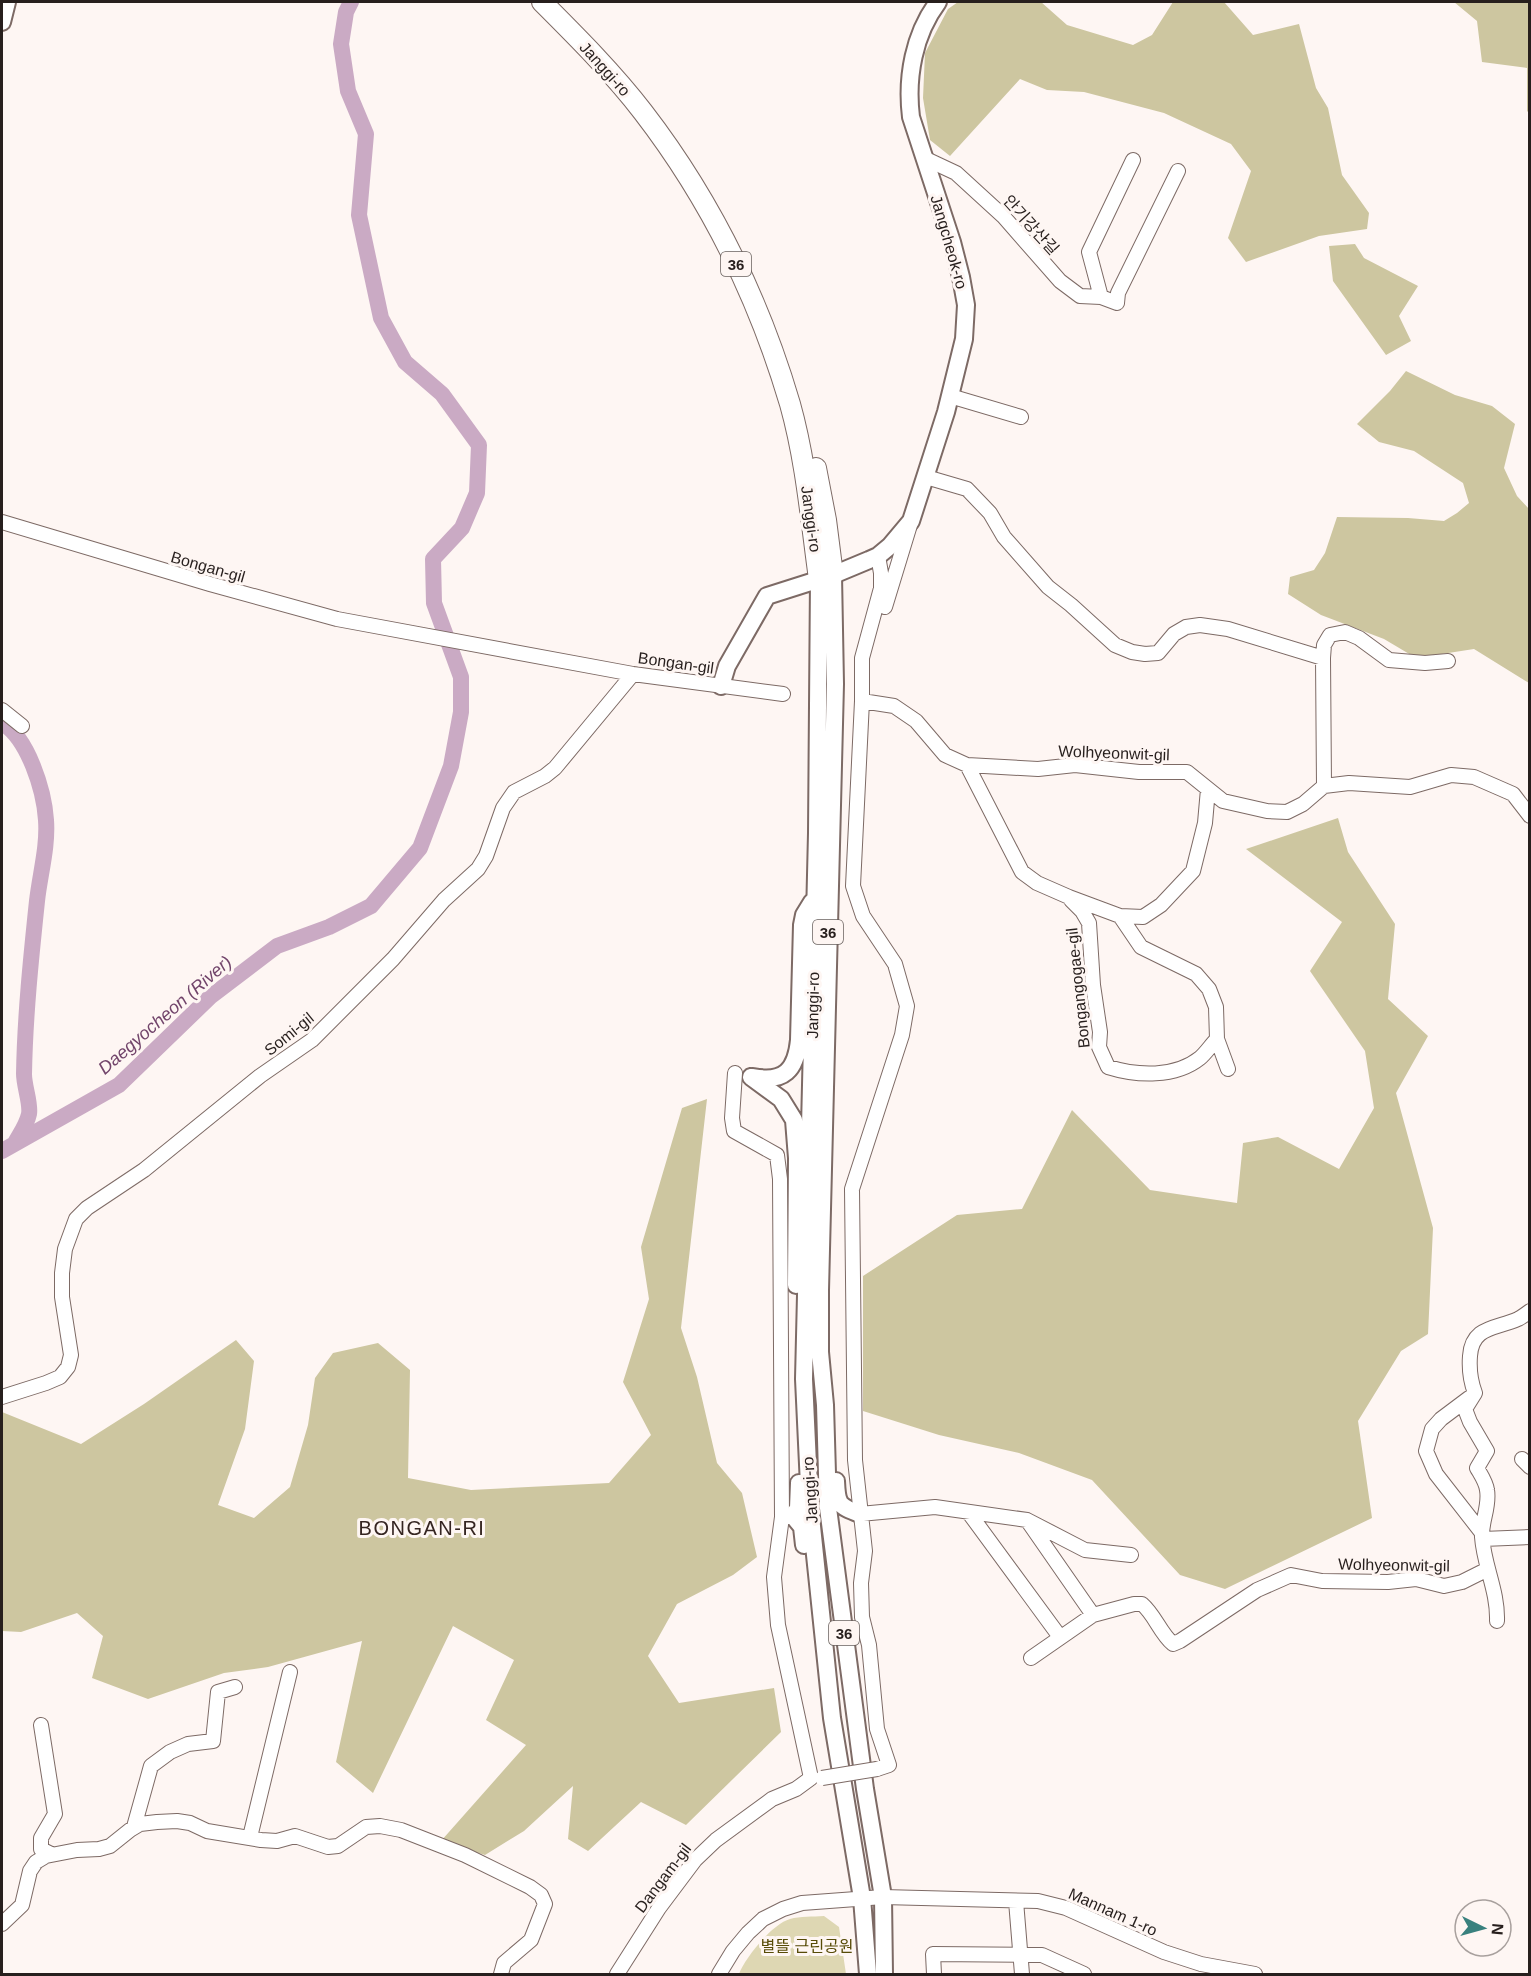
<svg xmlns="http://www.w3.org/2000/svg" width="1531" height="1976" font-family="Arial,'Noto Sans KR',sans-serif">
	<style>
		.green { fill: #ded7b3 }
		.forest { fill: #cdc6a0 }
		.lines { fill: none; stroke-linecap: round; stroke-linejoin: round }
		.river { stroke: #caaac4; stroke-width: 16 }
		.minor-casing { stroke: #7d6a65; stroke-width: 16 }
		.major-casing { stroke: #7d6a65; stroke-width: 20 }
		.highway-casing { stroke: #7d6a65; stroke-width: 22 }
		.minor { stroke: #fff; stroke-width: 14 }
		.major { stroke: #fff; stroke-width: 16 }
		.highway { stroke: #fff; stroke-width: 20 }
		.minor-bridge-casing { stroke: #7d6a65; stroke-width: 16; stroke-linecap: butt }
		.minor-bridge { stroke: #fff; stroke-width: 14 }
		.labels { text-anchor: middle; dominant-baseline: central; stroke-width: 6; stroke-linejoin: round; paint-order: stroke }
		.shield { fill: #fef6f3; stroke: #68605d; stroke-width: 1.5 }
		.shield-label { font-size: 15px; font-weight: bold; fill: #271f1d }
		.street-label { font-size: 16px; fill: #271f1d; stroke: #fef6f3 }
		.park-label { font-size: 16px; fill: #574b07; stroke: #fef6f3 }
		.water-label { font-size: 18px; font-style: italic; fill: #72456b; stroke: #fef6f3 }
		.quarter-label { font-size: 20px; letter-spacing: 1.5px; fill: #352521; stroke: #fef6f3 }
	</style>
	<rect width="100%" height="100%" fill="#fef6f3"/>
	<path class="green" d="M824,1916L839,1927L846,1974H739C745,1958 772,1924 790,1919C800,1916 813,1917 824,1916Z"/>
	<path class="forest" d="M958,2H1041L1067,25L1133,45L1152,35L1173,2H1224L1253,35L1299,24L1316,88L1328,108L1342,175L1369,213L1367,229L1319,236L1246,262L1228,238L1251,171L1231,144L1164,113L1084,92L1047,90L1020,79L950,156L930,140L923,98L925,53L948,9Z
		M1454,2H1529V113L1527,111V68L1482,62L1477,21Z
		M1355,244L1364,258L1418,286L1399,316L1411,341L1386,355L1333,281L1329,246Z
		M1406,371L1455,395L1492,406L1515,424L1504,468L1517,496L1529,509V683L1474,649L1416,658L1384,639L1321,615L1288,594L1290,577L1314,570L1325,553L1337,517L1408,518L1444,521L1457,513L1469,503L1463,483L1414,451L1379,442L1357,424L1390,391Z
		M1338,818L1348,852L1395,924L1388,999L1428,1036L1396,1093L1433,1228L1428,1334L1401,1351L1358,1421L1372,1518L1225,1589L1180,1575L1092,1480L1019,1453L939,1435L863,1411V1276L957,1215L1022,1209L1072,1110L1150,1190L1237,1203L1243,1143L1278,1137L1339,1169L1374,1108L1365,1051L1310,971L1342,922L1246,849Z
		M707,1099L681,1328L697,1377L717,1463L742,1493L757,1557L733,1575L677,1604L648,1656L679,1703L774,1688L781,1732L686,1825L641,1802L588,1851L568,1839L573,1786L524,1831L485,1855L441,1841L526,1745L486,1720L514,1660L453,1626L373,1793L336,1762L362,1641L268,1667L224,1673L148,1699L92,1678L103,1636L77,1613L21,1632L2,1631V1412L81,1444L144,1404L236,1340L254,1361L245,1429L218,1505L254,1518L290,1487L308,1425L315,1378L333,1353L378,1343L410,1370L408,1478L471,1490L609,1483L651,1435L623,1382L649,1299L641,1247L682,1108Z"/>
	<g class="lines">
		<path class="river" d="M2,723C28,738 44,790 46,820C48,847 40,874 37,901C31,958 25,1016 24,1074C24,1086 31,1104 29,1114C27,1124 20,1134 15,1143
			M2,1151L119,1085L210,997L277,946L329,927L371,906L420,848L451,766L461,712V677L434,603L433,559L462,528L477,493L479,445L442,394L405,362L381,318L359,215L366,134L348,91L341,44L346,12L351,2"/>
		<g class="minor-casing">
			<path id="minor" d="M924,158L956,173L1003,216L1060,281L1080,296L1101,297L1117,303L1118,293L1178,171
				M1101,297L1089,252L1133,160
				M950,396L1021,417
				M926,477L967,489L990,513L1004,537L1048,587L1071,605L1115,645L1132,652L1145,654L1158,653L1174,634L1186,627L1200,625L1228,629L1323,658
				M2,522L210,584L337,619L633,674L783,694
				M885,607L910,525
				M862,701L894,706L916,721L945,755L967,765L1038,769L1075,765L1139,772H1187L1223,801L1267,811L1287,812L1303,804L1324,786L1349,783L1410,787L1451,775L1474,777L1513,794L1530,816
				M2,710L22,726
				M967,765L1022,872L1037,883L1069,897L1120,916L1141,947L1196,974L1209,989L1216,1007L1217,1039L1228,1069
				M1324,786L1323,658L1324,645L1330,635L1345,632L1359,638L1389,660L1425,663L1448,661
				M1071,900L1082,911L1089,923L1093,985L1100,1032L1099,1047L1108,1067C1137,1076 1175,1078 1200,1058C1206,1053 1211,1045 1217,1039
				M1120,916L1143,917L1161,905L1193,871L1205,823L1208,789
				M735,1073L732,1118L734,1131L777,1155L780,1179L782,1517
				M2,1397L46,1383L60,1377L68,1367L71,1355L62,1297V1273L65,1249L76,1219L87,1208L144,1170L260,1076L312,1040L393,959L444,900L478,869L486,856L503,808L514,792L545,776L555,768L633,674
				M1469,1398L1441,1419L1432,1429L1426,1451L1436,1474L1482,1533
				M1522,1459L1530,1467
				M969,1513L1060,1637
				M860,1514L935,1507L1027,1520L1085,1550L1131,1555
				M791,1517H782L774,1577L778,1625L811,1778
				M1027,1520L1093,1615L1134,1604H1142C1155,1615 1160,1633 1173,1644L1180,1641L1257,1590L1291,1575L1322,1581L1388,1582L1416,1579L1444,1586L1462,1582L1488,1569
				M1483,1539L1530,1537
				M1497,1621C1498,1591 1484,1566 1482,1537C1481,1522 1490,1506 1487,1490C1486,1482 1481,1475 1477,1468L1487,1451L1470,1422L1465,1409L1475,1393C1470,1380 1469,1369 1470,1356C1472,1326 1496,1329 1518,1319C1522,1317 1526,1314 1530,1311
				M1031,1658L1093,1615
				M41,1725L55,1814L41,1838V1849L51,1854
				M877,1769L889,1765L877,1729L869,1645L862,1617L861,1583L865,1551L855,1460L852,1189L902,1035L907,1006L895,964L863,916L853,886L862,701V658L881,588V573L878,556
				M134,1827L151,1766L170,1752L188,1744L213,1741L218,1692L235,1687
				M250,1837L290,1672
				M1016,1901L1022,1974
				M2,1924L22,1905L30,1871L36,1862L46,1856L77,1850L99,1849L110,1846L130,1830L140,1824L157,1822L177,1821L190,1823L207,1831L261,1840L277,1841L295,1836L328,1847L338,1846L366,1827L380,1826L401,1830L465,1855L530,1887L541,1895L545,1904L531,1940L504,1963L501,1974
				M617,1974L659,1908L695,1860L716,1840L772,1799L796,1789L811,1778
				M719,1974L733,1951L748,1933L763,1919L783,1909L802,1903L883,1897L1038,1901L1066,1908L1164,1952L1201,1964L1255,1974
				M934,1974L933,1954L1042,1955L1084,1974"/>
		</g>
		<g class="major-casing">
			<path id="major" d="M2,22L7,2
				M833,575L835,684L820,1290V1352L825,1405L828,1508L865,1789L883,1897L884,1974
				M819,579L817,833L804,1379L810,1507L832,1718L862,1898L868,1974
				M721,686L727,666L767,596L833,575L869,560L878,556L890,546L911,521L946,412L964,339L966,305L961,277L952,242L911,117C906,77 914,34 938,2
				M751,1077L781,1099L794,1120L797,1158L796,1285
				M753,1077C784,1083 796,1070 799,1040L802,925L804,915L812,902
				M836,1481C837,1504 838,1506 860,1514
				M799,1483L798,1508L793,1516L802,1527L804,1545"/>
		</g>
		<g class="highway-casing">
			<path id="highway" d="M542,2C577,37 613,73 643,112C710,199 759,299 790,404C806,461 811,521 819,579
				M816,468L826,520L833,575"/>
		</g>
		<use href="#minor" class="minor"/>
		<use href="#major" class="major"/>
		<use href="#highway" class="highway"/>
		<g class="minor-bridge-casing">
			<path id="minor-bridge" d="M822,1778L877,1769"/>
		</g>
		<use href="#minor-bridge" class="minor-bridge"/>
	</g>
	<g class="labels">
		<g class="shield">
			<rect x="721" y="252" width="30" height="24" rx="4.5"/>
			<rect x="813" y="920" width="30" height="24" rx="4.5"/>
			<rect x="829" y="1621" width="30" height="24" rx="4.5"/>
		</g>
		<g class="shield-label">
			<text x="736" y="264">36</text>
			<text x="828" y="932">36</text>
			<text x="844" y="1633">36</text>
		</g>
		<g class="street-label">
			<text transform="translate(605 69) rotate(48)">Janggi-ro</text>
			<text transform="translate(1031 225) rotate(48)">안기강산길</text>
			<text transform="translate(949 242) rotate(74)">Jangcheok-ro</text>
			<text transform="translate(811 519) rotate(82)">Janggi-ro</text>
			<text transform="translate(208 567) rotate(16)">Bongan-gil</text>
			<text transform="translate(676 663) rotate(8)">Bongan-gil</text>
			<text transform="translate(1114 753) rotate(2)">Wolhyeonwit-gil</text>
			<text transform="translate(1078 988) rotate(-96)">Bongangogae-gil</text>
			<text transform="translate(813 1005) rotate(-89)">Janggi-ro</text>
			<text transform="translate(289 1034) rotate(-39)">Somi-gil</text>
			<text transform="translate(810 1490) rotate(-94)">Janggi-ro</text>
			<text transform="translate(1394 1565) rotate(1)">Wolhyeonwit-gil</text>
			<text transform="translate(663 1878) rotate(-53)">Dangam-gil</text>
			<text transform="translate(1113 1912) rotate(24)">Mannam 1-ro</text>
		</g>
		<g class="park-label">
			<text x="807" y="1946">별뜰 근린공원</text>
		</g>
		<g class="water-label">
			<text transform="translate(165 1015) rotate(-41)">Daegyocheon (River)</text>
		</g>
		<g class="quarter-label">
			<text x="422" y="1528">BONGAN-RI</text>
		</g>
	</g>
	<rect width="1531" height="1976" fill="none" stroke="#271f1d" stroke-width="6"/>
	<g transform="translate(1483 1928) rotate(95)"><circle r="28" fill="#fef6f3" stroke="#a8a09d" stroke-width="1.5"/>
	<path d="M0-4.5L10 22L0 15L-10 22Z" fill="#39817e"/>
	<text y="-9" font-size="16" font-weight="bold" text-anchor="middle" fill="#271f1d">N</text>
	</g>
</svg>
